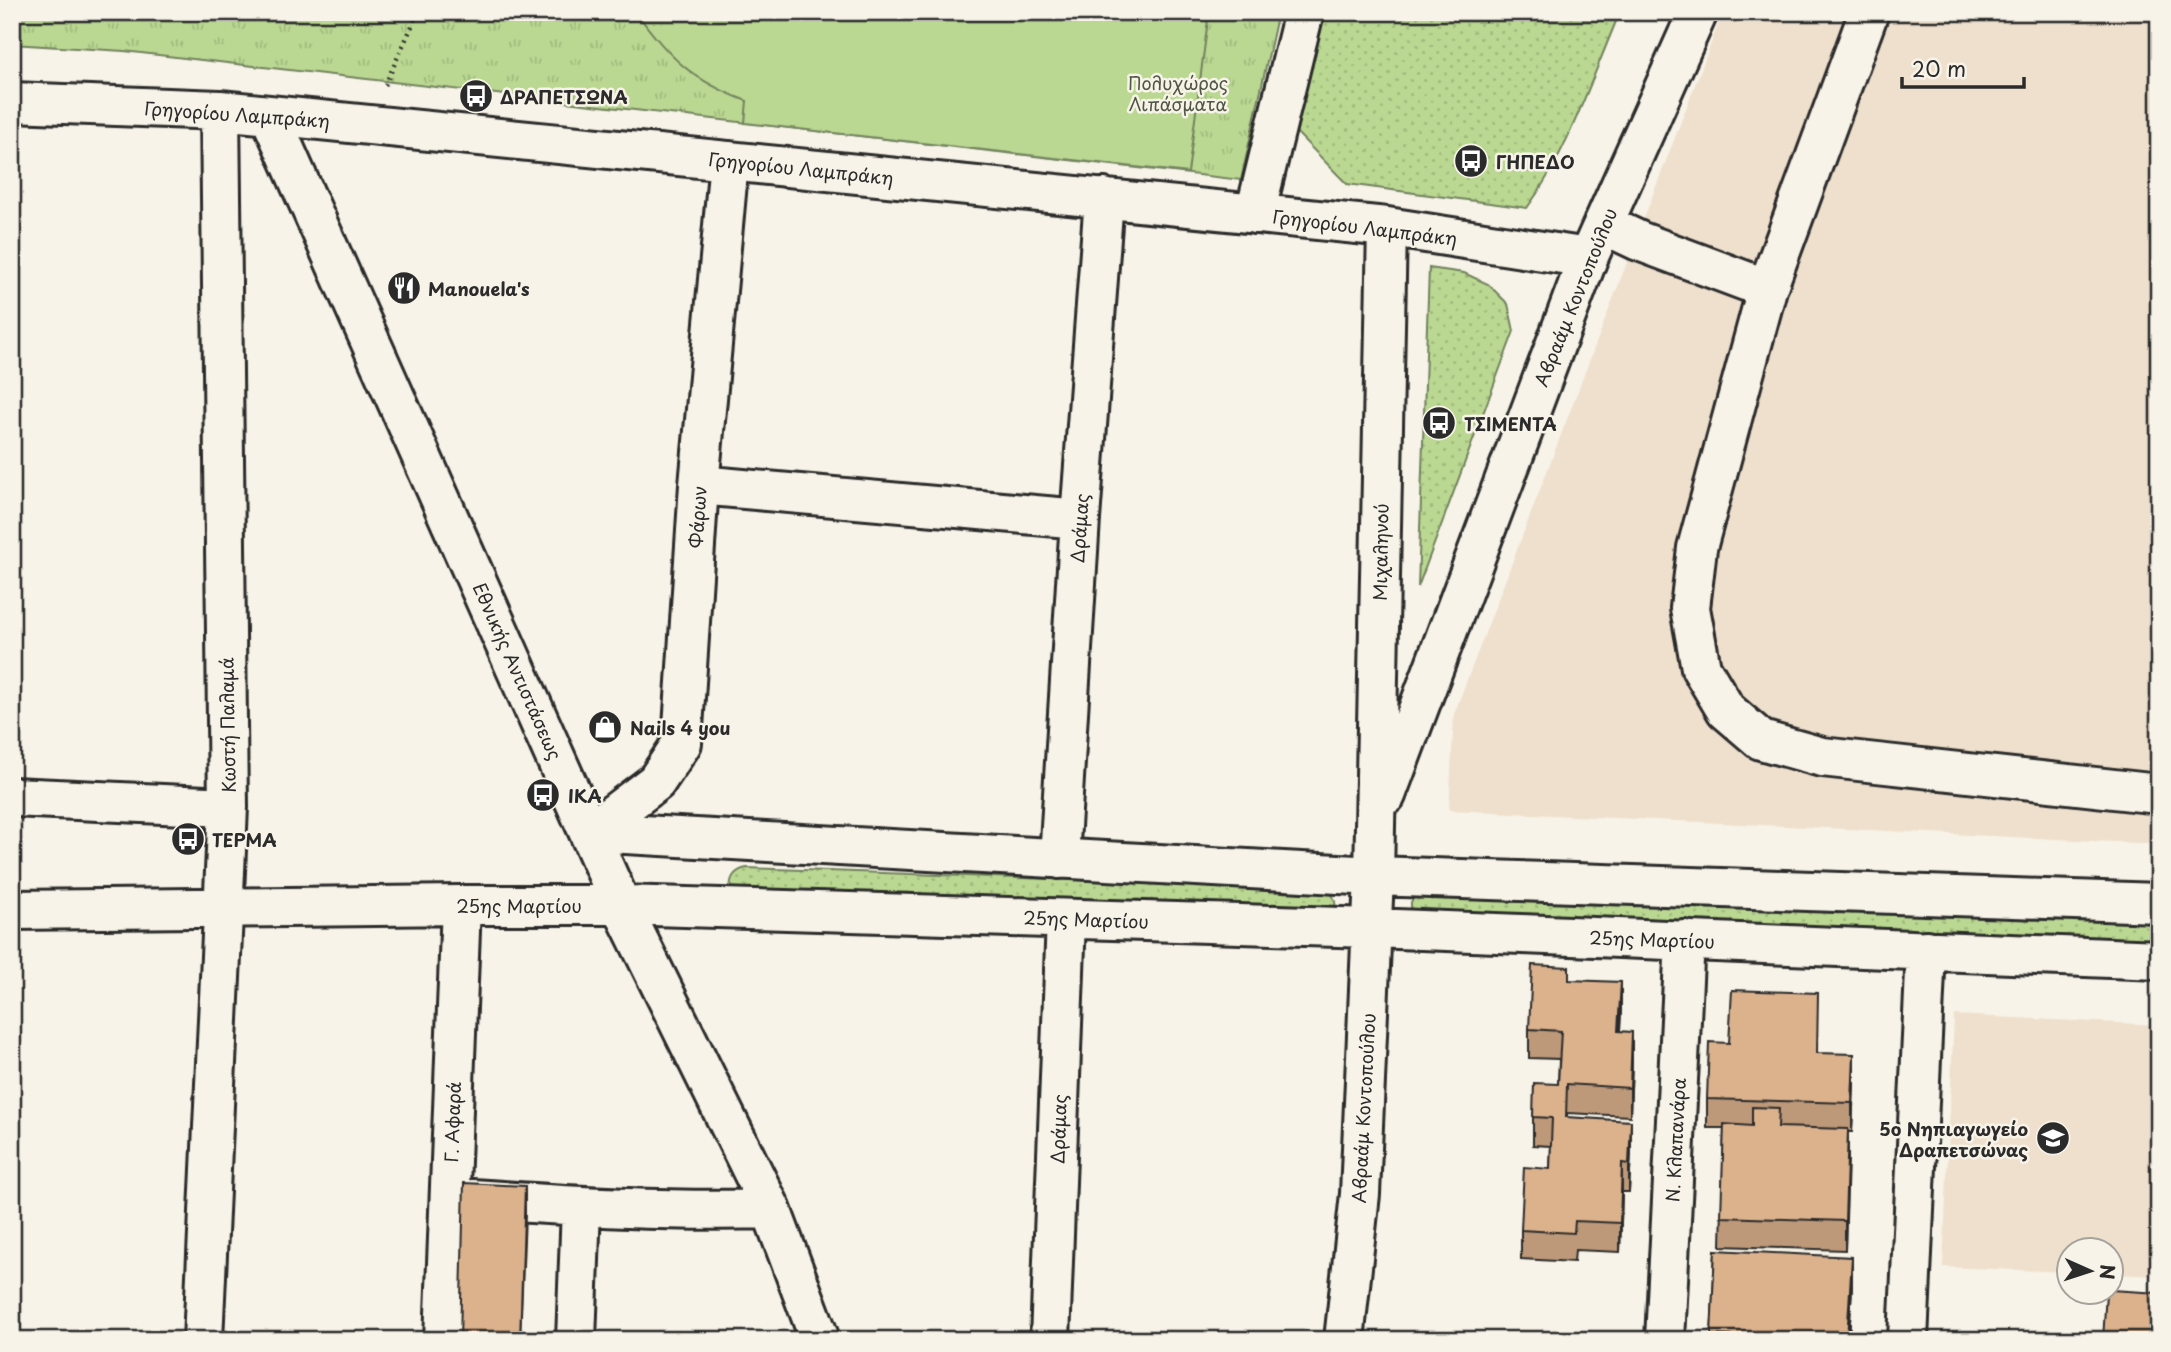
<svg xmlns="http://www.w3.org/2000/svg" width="2171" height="1352" font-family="'Playpen Sans',sans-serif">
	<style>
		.built { fill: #efe0cd }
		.grass { fill: url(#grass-dots); stroke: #72825e; stroke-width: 2 }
		.park { fill: url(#park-tufts); stroke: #72825e; stroke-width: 2 }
		.pitch { fill: #bad891; stroke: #72825e; stroke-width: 2 }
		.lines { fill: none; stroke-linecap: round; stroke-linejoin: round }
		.minor-casing { stroke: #2b2b2b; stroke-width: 44 }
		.path { stroke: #2b2b2b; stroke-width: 4.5; stroke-dasharray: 2 5; stroke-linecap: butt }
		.minor { stroke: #f7f3e8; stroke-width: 38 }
		.wall { fill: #bd9979; stroke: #2b2b2b; stroke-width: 2 }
		.shaded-wall { fill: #9a7d63; stroke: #2b2b2b; stroke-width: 2 }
		.building { fill: #dcb28d; stroke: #2b2b2b; stroke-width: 2 }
		.labels { text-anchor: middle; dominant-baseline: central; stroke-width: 5; stroke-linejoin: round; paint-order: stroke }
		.park-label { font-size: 18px; fill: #4f5644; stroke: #f7f3e8 }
		.poi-label { font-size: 18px; font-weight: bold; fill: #2b2b2b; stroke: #f7f3e8; text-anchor: start }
		.street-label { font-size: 18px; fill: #2b2b2b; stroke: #f7f3e8 }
	</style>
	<defs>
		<pattern id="grass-dots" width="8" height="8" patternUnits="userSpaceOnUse" patternTransform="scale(1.75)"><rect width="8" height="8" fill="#bad891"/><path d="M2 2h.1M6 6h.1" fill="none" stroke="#a0ba7d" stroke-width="1.8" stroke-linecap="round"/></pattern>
		<pattern id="park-tufts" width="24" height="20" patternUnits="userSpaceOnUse" patternTransform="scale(1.75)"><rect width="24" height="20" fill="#bad891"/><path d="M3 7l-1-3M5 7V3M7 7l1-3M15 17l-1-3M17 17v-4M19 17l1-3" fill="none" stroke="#a0ba7d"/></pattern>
	</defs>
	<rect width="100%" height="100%" fill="#f7f3e8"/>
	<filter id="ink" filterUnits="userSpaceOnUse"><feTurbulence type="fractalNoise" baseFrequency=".0143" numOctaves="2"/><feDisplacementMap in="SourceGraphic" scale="14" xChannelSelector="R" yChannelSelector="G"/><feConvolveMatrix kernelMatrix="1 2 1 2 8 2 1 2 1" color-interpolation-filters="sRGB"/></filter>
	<g filter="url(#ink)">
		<path class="built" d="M1723,12H2159V844L1449,810L1454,714Z
			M1954,1015L2159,1025V1276L2112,1274V1250H2070L2069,1272L1943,1267Z"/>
		<path class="grass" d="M1317,12H1620C1592,77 1568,152 1527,208L1347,184L1292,128Z
			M1429,268L1464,273L1488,284L1508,304L1514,331L1418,587Z
			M747,868L1325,889C1334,894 1337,901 1335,911L731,890C729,878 735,870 747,868Z
			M1417,894L2159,917V950L1411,913V902Z"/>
		<path class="park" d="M12,12H1278L1241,180L124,51L12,44Z"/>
		<path class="pitch" d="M636,12H1209L1188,173L745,123L747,101C693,81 669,58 636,12Z"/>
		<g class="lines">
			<g class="minor-casing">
				<path id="minor" d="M12,102L220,110L1387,227L1588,258
					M270,116L621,905L771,1209L820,1340
					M1255,214L1304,12
					M1603,224L1639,241L1767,289L1869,12
					M1767,289L1697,548L1690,608L1701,668L1726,710L1761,740L1822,757L2159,794
					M699,485L1080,519
					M1386,795L1588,258L1698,12
					M12,797L228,807
					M590,832L1374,876L2159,903
					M590,832L656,782L682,743L699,485L729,161
					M1059,859L1080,519L1104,198
					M12,910L461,905H621L1372,928L2159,960
					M472,1199C572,1206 671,1212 771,1209
					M203,1340L228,807L220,110
					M444,1340L461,905
					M576,1340L581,1207
					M1050,1340L1066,919
					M1344,1340L1360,1194L1374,876L1387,227
					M1665,1340L1685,940
					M1908,1340L1926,950"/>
			</g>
			<path class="path" d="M385,85L413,24L416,12"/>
			<use href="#minor" class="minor"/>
		</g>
		<path class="wall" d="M1569,980L1621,1011L1620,1032L1632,1061L1630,1116L1567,1113V1117L1631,1150L1629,1192H1622L1620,1252L1575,1250L1574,1262L1521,1259V1230L1550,1169L1551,1146L1533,1145V1117L1558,1084L1559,1059L1529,1058V1029Z
			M1818,1053L1854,1083L1852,1132H1848L1845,1250L1721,1246L1724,1128H1707V1099Z
			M1715,1250L1852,1286L1849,1340H1711Z"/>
		<path class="shaded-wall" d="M1621,982V1011L1618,1060V1031Z
			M1632,1032V1061L1630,1116V1088Z
			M1854,1054V1083L1852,1132V1103Z
			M1631,1121V1150L1629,1192V1164Z
			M1848,1129V1158L1845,1250V1221Z
			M1622,1163V1192L1620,1252V1223Z
			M525,1186V1215L520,1340Z
			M1852,1257V1286L1849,1340H1847Z"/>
		<path class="building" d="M1532,965L1569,967V980L1621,982L1618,1031L1632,1032L1630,1088L1567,1084L1566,1117L1631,1121L1629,1164L1622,1163L1620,1223L1575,1221L1574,1233L1521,1230L1524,1167L1550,1169L1552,1118L1533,1117L1534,1083L1558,1084L1561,1031L1529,1029Z
			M1732,990L1818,993L1817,1053L1854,1054L1852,1103L1707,1099L1709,1042L1729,1043Z
			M1752,1107L1779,1108L1778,1127L1848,1129L1845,1221L1721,1217L1724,1124L1752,1126Z
			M464,1183L525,1186L520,1340H460Z
			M1715,1250L1852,1257L1847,1340L1711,1335Z
			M2111,1290L2159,1293V1340H2103L2106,1292H2111Z"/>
	</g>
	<defs>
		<g id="bus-disc" transform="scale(1.75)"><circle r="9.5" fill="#2b2b2b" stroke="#f7f3e8"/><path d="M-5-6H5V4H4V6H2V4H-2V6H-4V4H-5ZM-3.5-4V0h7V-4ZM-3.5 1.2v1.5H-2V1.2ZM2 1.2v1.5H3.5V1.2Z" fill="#fff"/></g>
		<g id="restaurant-disc" transform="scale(1.75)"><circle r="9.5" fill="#2b2b2b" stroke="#f7f3e8"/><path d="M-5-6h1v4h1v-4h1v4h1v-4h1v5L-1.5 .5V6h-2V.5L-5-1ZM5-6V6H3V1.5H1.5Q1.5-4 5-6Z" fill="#fff"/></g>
		<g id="shop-disc" transform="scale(1.75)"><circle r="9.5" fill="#2b2b2b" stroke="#f7f3e8"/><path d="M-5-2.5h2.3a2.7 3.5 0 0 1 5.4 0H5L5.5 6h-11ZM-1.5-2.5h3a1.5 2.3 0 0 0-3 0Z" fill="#fff"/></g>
		<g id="school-disc" transform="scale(1.75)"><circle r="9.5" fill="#2b2b2b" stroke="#f7f3e8"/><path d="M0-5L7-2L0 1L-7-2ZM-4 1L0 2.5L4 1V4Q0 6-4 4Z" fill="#fff"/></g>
	</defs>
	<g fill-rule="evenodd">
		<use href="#bus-disc" x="476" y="96"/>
		<use href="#bus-disc" x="1471" y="161"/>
		<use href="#restaurant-disc" x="404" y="288"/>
		<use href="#bus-disc" x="1439" y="423"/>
		<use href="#shop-disc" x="605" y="727"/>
		<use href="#bus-disc" x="543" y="795"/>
		<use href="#bus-disc" x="188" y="839"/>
		<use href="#school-disc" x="2053" y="1138"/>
	</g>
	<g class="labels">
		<g class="park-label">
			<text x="1178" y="82">Πολυχώρος<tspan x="1178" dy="21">Λιπάσματα</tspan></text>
		</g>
		<g class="poi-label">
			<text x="500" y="96">ΔΡΑΠΕΤΣΩΝΑ</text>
			<text x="1496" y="161">ΓΗΠΕΔΟ</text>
			<text x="428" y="288">Manouela's</text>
			<text x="1464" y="423">ΤΣΙΜΕΝΤΑ</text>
			<text x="630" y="727">Nails 4 you</text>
			<text x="568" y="795">ΙΚΑ</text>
			<text x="212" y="839">ΤΕΡΜΑ</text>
			<text x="2028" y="1128" text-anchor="end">5ο Νηπιαγωγείο<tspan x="2028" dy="21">Δραπετσώνας</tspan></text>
		</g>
		<g class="street-label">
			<text transform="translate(237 114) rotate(4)">Γρηγορίου Λαμπράκη</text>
			<text transform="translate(801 168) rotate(6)">Γρηγορίου Λαμπράκη</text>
			<text transform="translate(1365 227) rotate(7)">Γρηγορίου Λαμπράκη</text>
			<text transform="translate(1575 297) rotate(-68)">Αβραάμ Κοντοπούλου</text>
			<text transform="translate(697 517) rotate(-86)">Φάρων</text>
			<text transform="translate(1079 528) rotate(-86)">Δράμας</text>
			<text transform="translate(1380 552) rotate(-89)">Μιχαληνού</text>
			<text transform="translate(518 671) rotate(66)">Εθνικής Αντιστάσεως</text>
			<text transform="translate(227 725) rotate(-91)">Κωστή Παλαμά</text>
			<text x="519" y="905">25ης Μαρτίου</text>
			<text transform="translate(1086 919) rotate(2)">25ης Μαρτίου</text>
			<text transform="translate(1652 939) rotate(2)">25ης Μαρτίου</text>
			<text transform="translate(1363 1108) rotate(-87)">Αβραάμ Κοντοπούλου</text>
			<text transform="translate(452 1122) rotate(-88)">Γ. Αφαρά</text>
			<text transform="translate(1058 1129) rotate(-88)">Δράμας</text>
			<text transform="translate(1675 1140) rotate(-87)">Ν. Κλαπανάρα</text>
		</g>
	</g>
	<rect width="2171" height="1352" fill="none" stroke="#f7f3e8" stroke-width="42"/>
	<rect x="21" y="21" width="2129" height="1310" fill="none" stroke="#2b2b2b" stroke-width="2.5" filter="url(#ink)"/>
	<g transform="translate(2090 1271) rotate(93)"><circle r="33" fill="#f7f3e8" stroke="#a5a39c" stroke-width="2"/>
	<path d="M0-5L12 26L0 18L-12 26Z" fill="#2b2b2b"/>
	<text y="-10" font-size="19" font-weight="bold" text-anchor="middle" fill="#2b2b2b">N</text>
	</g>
	<path d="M1902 77v10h122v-10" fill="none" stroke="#2b2b2b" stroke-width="3.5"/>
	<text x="1912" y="77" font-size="21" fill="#2b2b2b" stroke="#f7f3e8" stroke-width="5" paint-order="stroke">20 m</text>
</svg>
